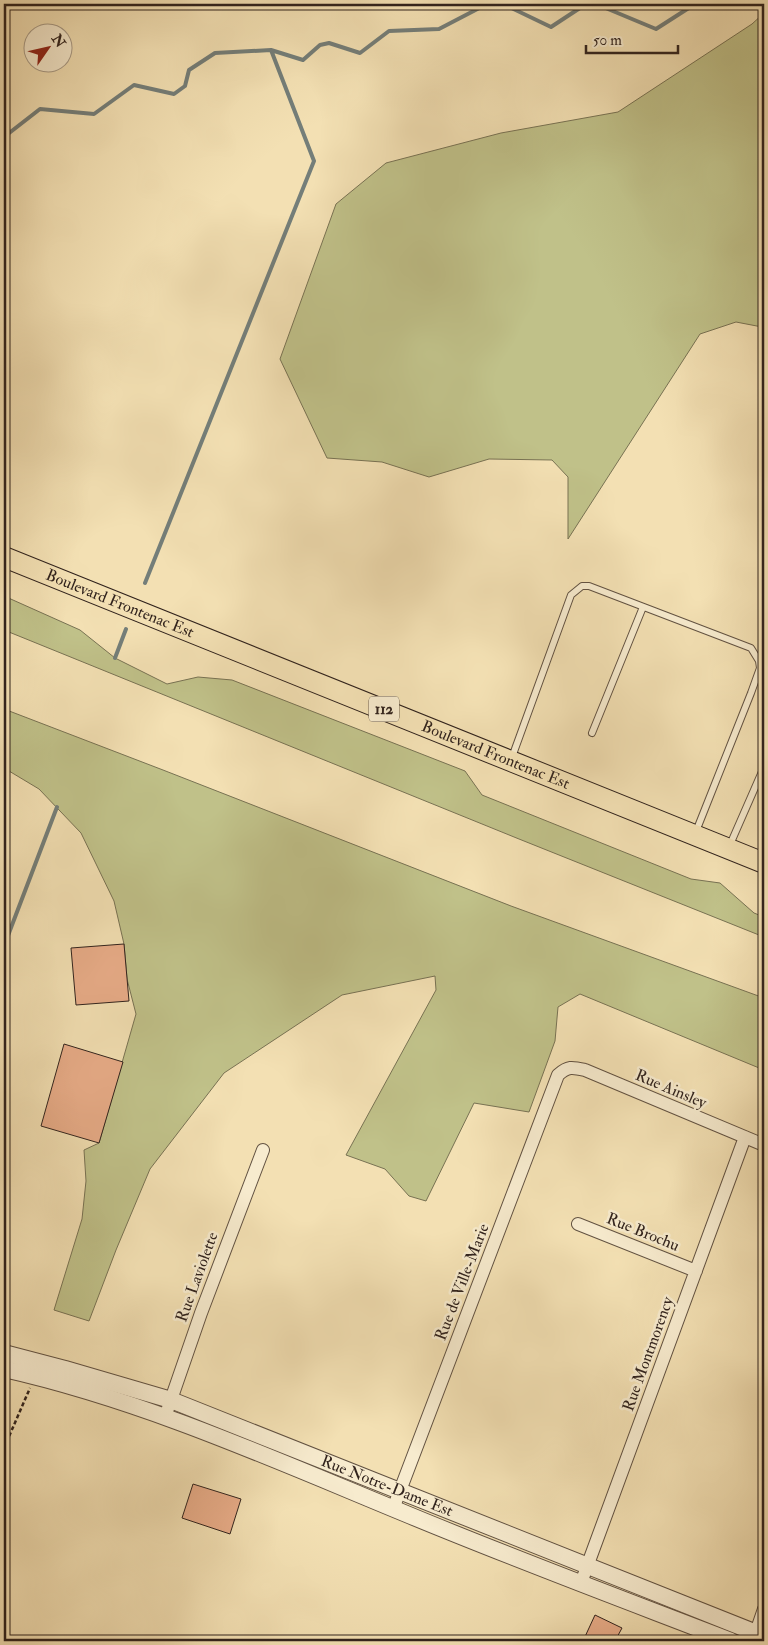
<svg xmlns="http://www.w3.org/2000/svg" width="768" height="1645" font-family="'IM FELL Double Pica',serif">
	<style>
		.green { fill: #c0c189; stroke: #787253 }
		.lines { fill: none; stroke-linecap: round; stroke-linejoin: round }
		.stream { stroke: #747e79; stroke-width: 4 }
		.building { fill: #e8ac88; stroke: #31231d }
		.service-casing { stroke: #625242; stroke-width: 8 }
		.minor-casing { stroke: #625242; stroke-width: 14 }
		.tertiary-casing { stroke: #625242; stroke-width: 18 }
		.primary-casing { stroke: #31231d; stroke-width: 22 }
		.path { stroke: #31231d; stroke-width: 2.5; stroke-dasharray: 4 2.5; stroke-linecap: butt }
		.service { stroke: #f7ebce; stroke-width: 6 }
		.minor { stroke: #f7ebce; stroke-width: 12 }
		.tertiary { stroke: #f7ebce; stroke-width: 16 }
		.primary { stroke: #f3e0b3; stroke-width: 20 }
		.labels { text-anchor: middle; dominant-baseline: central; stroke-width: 5; stroke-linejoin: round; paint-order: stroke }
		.shield { fill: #f7ebce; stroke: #6c5f52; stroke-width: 1 }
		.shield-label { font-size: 15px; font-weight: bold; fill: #31231d }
		.street-label { font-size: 16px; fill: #31231d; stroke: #f7ebce }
	</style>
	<rect width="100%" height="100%" fill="#f3e0b3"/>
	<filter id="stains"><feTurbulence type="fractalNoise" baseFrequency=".004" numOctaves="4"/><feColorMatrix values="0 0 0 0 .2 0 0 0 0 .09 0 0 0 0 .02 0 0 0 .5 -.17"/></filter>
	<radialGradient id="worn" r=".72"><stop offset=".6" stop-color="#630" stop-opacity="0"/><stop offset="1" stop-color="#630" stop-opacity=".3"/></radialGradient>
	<path class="green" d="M764,13V329L762,327L736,322L700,334L568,539V477L552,460L489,459L429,477L382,462L327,458L280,359L336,204L386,163L501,133L618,112L752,24Z
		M4,596L80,630L115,658L167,684L198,677L232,680L465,771L482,795L691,879L720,883L754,913L764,917V937L519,839L4,630Z
		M4,709L163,770L511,906L764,998V1070L580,994L558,1007L555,1041L529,1112L474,1103L426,1201L409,1196L385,1169L346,1155L436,990L435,976L342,995L224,1073L150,1169L116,1250L89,1321L54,1310L82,1219L86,1181L84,1150L99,1143L136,1014L127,979L124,944L114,901L81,833L39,789L4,768Z"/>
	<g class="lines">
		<path class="stream" d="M503,4L551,27L586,4
			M596,4L656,29L695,4
			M4,137L40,109L94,114L134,85L174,94L185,86L189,70L215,53L271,50L303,60L320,45L329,43L360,53L389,31L439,29L487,4
			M145,583L314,161L271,50
			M115,658L126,629
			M4,946L57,807"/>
	</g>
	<path class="building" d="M124,944L129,1001L76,1005L71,948Z
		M64,1044L123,1062L99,1143L41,1126Z
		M193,1484L241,1499L230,1534L182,1518Z
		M595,1615L622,1628L615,1641H583Z"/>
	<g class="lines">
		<g class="service-casing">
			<path id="service" d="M592,733L643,607
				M511,760L571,595L582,586H589L751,648L759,661L760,668L751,693L695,834
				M729,847L764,767"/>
		</g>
		<g class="minor-casing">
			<path id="minor" d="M578,1224L696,1271
				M165,1417L201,1313L263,1150
				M393,1509L558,1075C568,1066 572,1067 585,1070L764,1145
				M581,1583L745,1137
				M753,1641L764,1609"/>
		</g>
		<g class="tertiary-casing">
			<g id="tertiary">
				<path id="s1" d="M4,1353L65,1369L171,1400L764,1636"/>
				<path d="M4,1369C142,1400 273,1459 404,1513C512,1558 622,1599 731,1641"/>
			</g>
		</g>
		<g class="primary-casing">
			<g id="primary">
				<path id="s2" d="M4,557L764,863"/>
			</g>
		</g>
		<path class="path" d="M4,1448L30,1388"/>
		<use href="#service" class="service"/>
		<use href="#minor" class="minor"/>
		<use href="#tertiary" class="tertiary"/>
		<use href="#primary" class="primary"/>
	</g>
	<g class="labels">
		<rect class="shield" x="369" y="696.5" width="30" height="25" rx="4"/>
		<g class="shield-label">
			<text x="384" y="709">112</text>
		</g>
		<g class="street-label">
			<text stroke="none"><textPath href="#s2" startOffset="125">Boulevard Frontenac Est</textPath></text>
			<text stroke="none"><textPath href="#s2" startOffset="530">Boulevard Frontenac Est</textPath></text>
			<text transform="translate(671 1089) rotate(23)">Rue Ainsley</text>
			<text transform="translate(643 1232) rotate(22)">Rue Brochu</text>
			<text transform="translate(197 1277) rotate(-70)">Rue Laviolette</text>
			<text transform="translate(462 1282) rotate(-69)">Rue de Ville-Marie</text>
			<text transform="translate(648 1354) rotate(-70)">Rue Montmorency</text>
			<text stroke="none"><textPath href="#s1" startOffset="406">Rue Notre-Dame Est</textPath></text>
		</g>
	</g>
	<rect width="768" height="1645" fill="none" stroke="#f3e0b3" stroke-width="20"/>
	<rect x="5" y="5" width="758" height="1635" fill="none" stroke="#31231d" stroke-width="2.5"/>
	<rect x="10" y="10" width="748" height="1625" fill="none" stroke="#31231d"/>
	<g transform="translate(48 48) rotate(56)"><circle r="24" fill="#f7ebce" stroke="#a89b87"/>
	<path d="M0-4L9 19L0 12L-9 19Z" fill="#8f2418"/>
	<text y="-8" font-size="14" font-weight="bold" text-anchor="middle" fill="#31231d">N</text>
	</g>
	<path d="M586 45v8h92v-8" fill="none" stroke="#31231d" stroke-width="2.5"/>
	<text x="593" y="45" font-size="15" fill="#31231d" stroke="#f7ebce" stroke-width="4" paint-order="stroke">50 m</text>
	<rect width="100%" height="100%" filter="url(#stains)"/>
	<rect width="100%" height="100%" fill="url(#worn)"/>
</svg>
